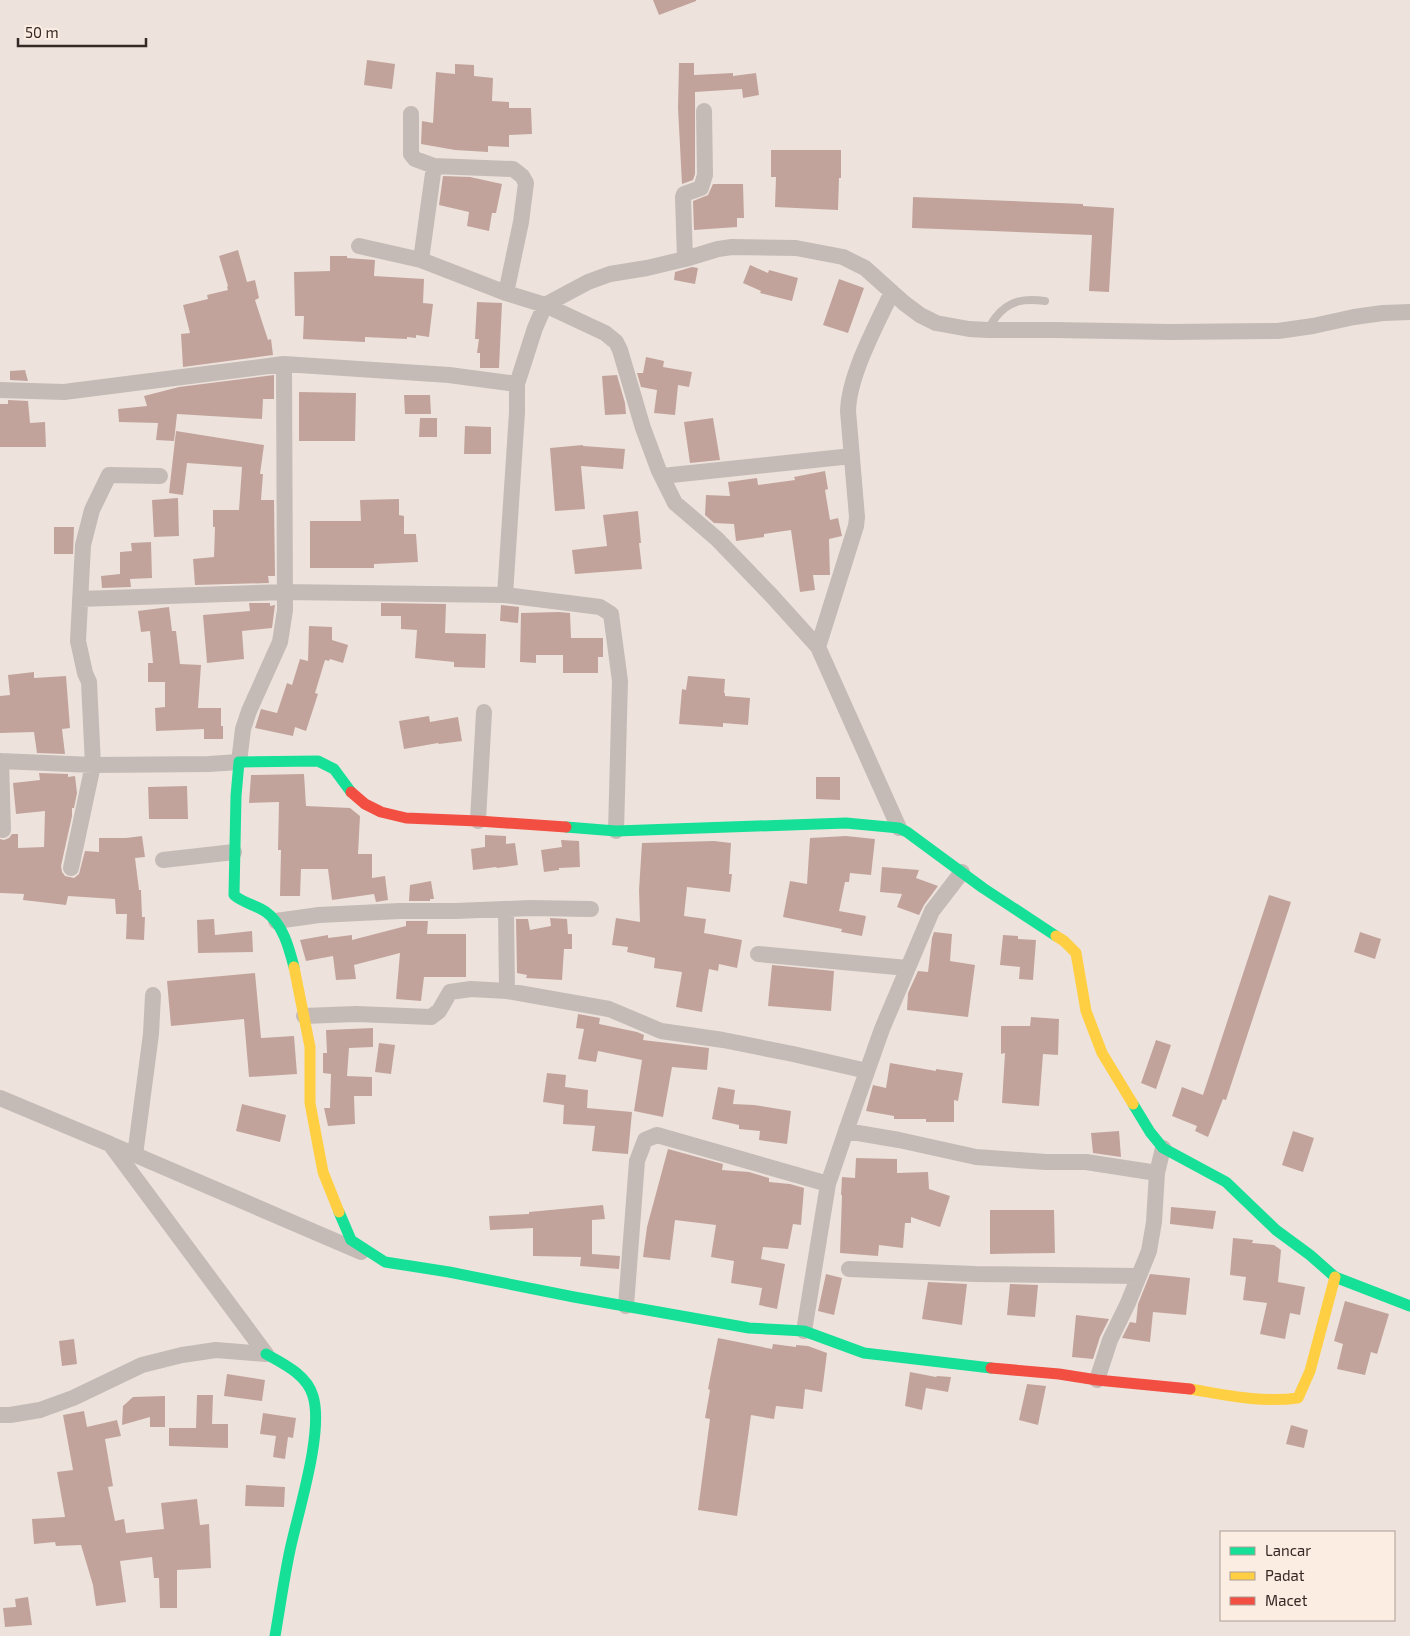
<svg xmlns="http://www.w3.org/2000/svg" width="1410" height="1636" font-family="'Exo 2',sans-serif">
	<style>
		.building { fill: #c2a39c }
		.lines { fill: none; stroke-linecap: round; stroke-linejoin: round }
		.lane { stroke: #c5bbb6; stroke-width: 8 }
		.street { stroke: #c5bbb6; stroke-width: 16 }
		.fast { stroke: #16e098; stroke-width: 11 }
		.slow { stroke: #ffcf43; stroke-width: 11 }
		.jam { stroke: #f24e42; stroke-width: 11 }
	</style>
	<rect width="100%" height="100%" fill="#ede3dc"/>
	<path class="building" d="M653,0H696V1L659,15Z
		M367,60L395,64L392,89L364,85Z
		M679,63H694V75L733,73V76L756,73L759,95L743,98L742,89L695,92V174L693,180L682,184L678,108Z
		M455,64L474,65V76L493,78L492,101L509,102V108H531L532,134L509,135V147L488,146V152L455,150L421,144L422,121L433,123L436,72L455,74Z
		M771,150H841V178H839L838,210L775,207L776,177H771Z
		M443,176L470,177L502,184L496,213H492L489,231L467,226L469,212L439,205Z
		M713,184H743L744,218H737V227L694,230L693,201L708,195Z
		M913,197L1083,204V206L1114,208L1109,292L1089,291L1092,235L912,228Z
		M238,250L247,282L255,280L259,298L255,300L268,340L271,339L273,355L183,367L181,334L190,333L183,305L208,299L207,295L228,290L227,287L228,286L219,256Z
		M330,256H347V258L375,260L374,276L424,279L423,303L433,304L429,337L416,335V338L407,337V339L365,337V342L303,339L304,316H295L294,272L330,271Z
		M750,265L768,273L769,270L798,278L792,301L760,293L761,291L743,283Z
		M692,267L698,268L695,284L674,280L675,272Z
		M839,279L864,288L848,333L823,325Z
		M477,302L502,303L499,368H480V353H477L479,339H475Z
		M646,357L664,361L663,367L692,372L689,387L678,385L675,415L654,413L657,390L641,387L637,373H643Z
		M25,370L28,381L10,380V371Z
		M274,375V399H263L262,419L177,414L174,441L156,440L158,423L119,422L118,409L147,406L144,396L179,387Z
		M617,375L625,403L626,414L605,415L602,376Z
		M299,392L356,393L355,441H299Z
		M404,395H430L431,414H405Z
		M8,400L28,401L30,423L45,422L46,447H0V404H8Z
		M420,418H437V437H419Z
		M713,418L720,460L690,463L684,422Z
		M465,426L491,427V454H464Z
		M176,431L264,445L260,474H263L261,500H274L275,576H268L269,583L195,585L193,559L214,557L215,527H213V510H239L242,467L187,463L183,495L169,493Z
		M583,445V446L625,449L623,469L581,466L585,509L555,511L550,448Z
		M825,471L828,489L825,490L830,520L838,518L842,536L829,539L830,575H813L815,590L800,592L791,530L764,534V537L736,541L734,524L714,523L705,515L706,495L730,496L728,482L757,478L758,485L795,480L794,477Z
		M178,498L179,536L154,537L152,500Z
		M399,499V515L404,516V534H416L418,562L374,564V568H310V521H361L360,500Z
		M638,511L641,543H639L642,569L575,574L572,550L607,546L603,515Z
		M54,527H74L73,554H54Z
		M151,542L152,578L130,579L131,587L102,588L101,576L120,574V552L132,551L131,543Z
		M249,603H270V606L275,605L272,628L242,631L244,659L207,663L203,615L250,611Z
		M381,603L446,604L445,633L486,634L485,668L454,667V662L415,658L417,630L401,629V616H381Z
		M501,605L519,607L518,623L500,621Z
		M169,607L172,631H176L180,664L201,665L198,708H221V726H223V739H204V729L156,731L155,708L165,707V682H148V663H153L150,631L141,632L138,611Z
		M559,612L570,613L571,638H603V657H598V673H563V655H536V663L520,662L521,613Z
		M309,626L332,627V640L348,645L343,663L330,659L329,661L325,660L315,693L318,694L306,731L295,727L293,736L255,728L261,709L277,713L287,683L292,685L300,659L308,661Z
		M34,672V678L66,676L70,728L62,729L65,754L37,753L34,732L0,733V696L10,695L8,675Z
		M688,676L725,679L724,693H725V696L750,698L748,725L723,723V727L679,724L682,689L686,690Z
		M429,716L430,722L458,717L462,741L439,744L438,743L404,749L399,721Z
		M39,773L68,774V777L75,776L77,793L74,808H72V816L61,866L62,872L65,876L74,878L79,874L85,851L99,852V838H126L142,836L145,857L135,858L139,890H141L142,917H145L144,940L126,939L127,914H116L115,899L68,896L66,905L23,900L24,894L0,893V839L4,840L9,838L12,834H18V848L44,847L45,811L16,814L13,783L40,780Z
		M304,774L306,806L350,808L360,816L358,854H372V878L385,876L388,900L376,902L374,894L332,900L328,869H301L300,896H280L281,850H278L279,802L249,803L251,775Z
		M816,777H840V800L816,799Z
		M187,786L188,819H149L148,787Z
		M485,835L506,836V844L515,843L518,865L497,868L496,867L473,870L471,849L485,847Z
		M846,836L875,839L871,875L850,873L849,882H845L839,911L866,916L862,936L841,932L842,929L783,917L790,881L807,884L810,838Z
		M561,840L579,841L580,867L559,868V870L544,872L541,850L562,847Z
		M714,841L731,843L729,874H732L730,892L687,887L684,916L706,919L704,933L742,940L737,968L719,964L718,971L709,969L702,1012L676,1007L682,972L654,968L655,958L627,952L628,947L612,945L616,918L640,922L639,890L642,843Z
		M882,867L919,870L916,878L938,886L924,905L919,915L897,907L902,894L880,892Z
		M431,881L434,899H430V901H409L410,885Z
		M1269,895L1291,902L1226,1100L1223,1099L1208,1137L1195,1131L1197,1126L1172,1116L1182,1087L1203,1095Z
		M550,918L567,919L568,934H572V949H564L562,980L526,978L527,975L517,973L516,919H528L530,930L551,926Z
		M214,919L215,935L252,931L253,952L198,953L197,920Z
		M406,921H428L427,934H466V977H424L421,1001L396,999L400,953L354,965L356,979L336,980L333,956L306,961L300,940L328,935V938L352,935V940L406,926Z
		M934,932L952,934L950,961L975,965L968,1017L907,1010L908,993L918,971L928,972L932,938Z
		M1360,932L1381,939L1375,959L1354,952Z
		M1003,935L1018,936V939L1036,940L1033,980L1019,979L1020,967L1000,965Z
		M772,965L834,971L831,1011L768,1006Z
		M255,973L261,1038L294,1036L297,1074L249,1077L244,1019L171,1026L167,981Z
		M578,1014L600,1018L599,1024L637,1032L644,1035L643,1040L709,1048L707,1070L672,1067L663,1117L634,1111L642,1060L598,1051L596,1062L578,1059L584,1029L576,1028Z
		M1031,1017L1059,1019L1058,1055L1043,1054L1039,1106L1002,1103L1005,1053L1001,1054V1026H1030Z
		M373,1028V1047L349,1048L347,1076L372,1077V1096H354L355,1124L328,1126L324,1108H330L331,1074L323,1073V1053H327L326,1030Z
		M1156,1040L1171,1045L1156,1089L1141,1083Z
		M379,1043L395,1045L391,1074L375,1072Z
		M890,1063L936,1071V1069L963,1073L958,1101L954,1100V1122H926V1119H894V1116L866,1111L873,1085L886,1088Z
		M547,1073L566,1075L565,1087L588,1090L587,1108L632,1112L628,1154L592,1151L595,1126L563,1124L564,1105L543,1102Z
		M718,1087L735,1090L733,1104L754,1105L791,1111L787,1144L759,1140L760,1131L739,1129V1125L712,1119Z
		M242,1104L286,1115L280,1142L236,1131Z
		M1119,1131L1121,1157L1093,1153L1091,1133Z
		M1293,1131L1314,1138L1303,1172L1282,1165Z
		M668,1149L723,1164L722,1170L749,1172L769,1178V1182L790,1184L804,1188L801,1225L793,1224L788,1249L763,1247L761,1259L785,1264L777,1309L759,1305L762,1288L731,1283L734,1261L711,1257L716,1225L675,1220L670,1260L643,1257L647,1227Z
		M856,1158L897,1159V1173L928,1172L929,1189L950,1196L940,1227L911,1217V1223H905L903,1248L879,1245L878,1256L840,1253L842,1195H841L842,1177L855,1178Z
		M603,1205L605,1219L592,1220V1254L620,1256L619,1269L580,1266L581,1257L533,1256V1228L490,1230L489,1216L529,1214V1212Z
		M1171,1207L1216,1211L1213,1229L1170,1224Z
		M990,1210H1054L1055,1253L990,1254Z
		M1233,1238L1253,1240L1252,1243L1274,1245L1281,1250L1278,1282L1305,1287L1300,1315L1290,1313L1285,1339L1260,1334L1267,1303L1243,1300L1246,1277L1230,1275Z
		M826,1274L842,1278L834,1315L818,1311Z
		M1150,1274L1190,1278L1186,1315L1153,1312L1150,1342L1122,1338L1130,1322L1136,1323L1138,1304Z
		M928,1282L967,1284L962,1325L922,1319Z
		M1010,1284L1038,1285L1035,1317L1007,1315Z
		M1345,1301L1389,1314L1377,1354L1371,1352L1365,1375L1337,1369L1343,1344L1334,1341Z
		M1076,1315L1109,1319L1100,1337L1093,1359L1072,1357Z
		M718,1338L772,1349L773,1344L796,1347V1345L808,1346L827,1353L822,1392L805,1389L803,1409L776,1406L774,1419L751,1415L737,1516L698,1510L710,1419L705,1418L710,1390L708,1389Z
		M74,1339L77,1364L62,1366L59,1341Z
		M910,1372L936,1377L937,1376L951,1377L948,1392L926,1388L922,1410L905,1406Z
		M227,1374L265,1380L262,1401L224,1396Z
		M1027,1384L1046,1386L1038,1425L1019,1420Z
		M197,1395H213L212,1424H228V1448L169,1446V1428H196Z
		M165,1396V1427H150V1417L122,1425L123,1406L133,1397Z
		M84,1411L87,1427L117,1420L121,1436L105,1439L113,1486L108,1487L115,1521L124,1519L126,1533L164,1529L161,1503L197,1499L200,1525L209,1524L211,1568L177,1570V1608H160L159,1578H154L152,1557L120,1561L126,1602L96,1606L93,1585L81,1545L56,1546L55,1542L34,1544L32,1519L65,1517L57,1472L73,1470L63,1415Z
		M263,1413L296,1418L293,1438L288,1437L285,1459L273,1457L276,1436L260,1434Z
		M1291,1425L1308,1430L1304,1448L1286,1444Z
		M246,1485L285,1487L284,1507L245,1506Z
		M28,1597L32,1625L5,1627L3,1608L16,1607L15,1599Z"/>
	<g class="lines">
		<path class="lane" d="M988,330C990,325 993,321 996,317C1009,300 1025,298 1045,301"/>
		<path class="street" d="M411,114V154L415,159L434,166L513,169L522,176L526,183L521,222L506,293
			M359,246L421,260L506,293L545,305L605,333L616,342L620,350L643,428L659,471L675,503L717,539L771,595L818,647L899,828
			M685,259L683,197L684,194L701,188L705,175L704,111
			M421,260L434,166
			M0,390L64,392L284,364L449,375L517,384
			M662,476L852,456
			M505,595L517,412V384L535,328L545,305L588,282L610,274L647,268L685,259L718,249L732,247L796,248L843,257L865,268L904,303L920,315L936,323L969,329L988,330H1054L1169,332L1278,331L1313,326L1354,317L1383,313L1410,312
			M80,599L285,592L505,595L600,607L611,614L620,681L616,831
			M818,647L856,526L857,517L848,411C849,375 876,326 892,292
			M0,761L93,765L209,764L239,762L243,729L249,711L280,642L285,610L284,364
			M1,761L3,830
			M478,821L484,712
			M163,860L234,852
			M71,868L93,765L89,682L85,673L78,641L83,545L92,510L109,475L160,476
			M506,909L507,991
			M276,921L319,915L400,911H456L530,908L591,909
			M758,954L907,968
			M304,1016L356,1014L431,1017L439,1011L450,992L471,989L507,991L609,1009L661,1031L723,1040L793,1054L867,1071
			M0,1098L110,1144L266,1354
			M846,1131L899,1140L976,1157L1046,1162H1086L1157,1173
			M110,1144L361,1252
			M135,1155L151,1034L153,995
			M849,1269L975,1274L1138,1276
			M626,1306L637,1161L645,1140L657,1135L828,1184
			M804,1331L828,1184L846,1131L882,1029L932,911L962,872
			M1097,1380L1110,1340L1128,1303L1149,1251L1154,1222L1157,1173L1163,1148
			M0,1415H10L40,1410L73,1398L142,1365L182,1355L216,1350L266,1354"/>
		<path class="fast" d="M566,827L616,831L846,823L899,828L907,832L983,888L1056,936
			M294,967C289,948 283,924 266,912C256,905 243,903 234,895L236,796L239,762L318,761L334,769L351,792
			M1133,1104L1150,1132L1163,1148L1226,1182L1276,1230L1310,1255L1335,1277L1410,1306
			M339,1212L351,1240L385,1262L449,1272L574,1297L749,1328L804,1331L864,1353L991,1368
			M266,1354C284,1364 307,1375 313,1396C324,1432 298,1512 290,1550C284,1578 280,1607 275,1636"/>
		<path class="slow" d="M1056,936L1064,941L1076,953L1086,1011L1102,1053L1133,1104
			M294,967L310,1047V1103L323,1172L339,1212
			M1190,1389C1226,1395 1261,1403 1298,1398L1310,1371L1335,1277"/>
		<path class="jam" d="M351,792L365,804L381,812L406,818L478,821L566,827
			M991,1368L1059,1374L1097,1380L1190,1389"/>
	</g>
	<rect x="1220" y="1531" width="175" height="90" fill="#fbede2" stroke="#ac9e96"/>
	<rect x="1230" y="1547" width="25" height="8" fill="#16e098" stroke="#ac9e96"/>
	<text x="1265" y="1556" font-size="15" fill="#352825">Lancar</text>
	<rect x="1230" y="1572" width="25" height="8" fill="#ffcf43" stroke="#ac9e96"/>
	<text x="1265" y="1581" font-size="15" fill="#352825">Padat</text>
	<rect x="1230" y="1597" width="25" height="8" fill="#f24e42" stroke="#ac9e96"/>
	<text x="1265" y="1606" font-size="15" fill="#352825">Macet</text>
	<path d="M18 38v8h128v-8" fill="none" stroke="#352825" stroke-width="2.5"/>
	<text x="25" y="38" font-size="15" fill="#352825" stroke="#fbede2" stroke-width="4" paint-order="stroke">50 m</text>
</svg>
